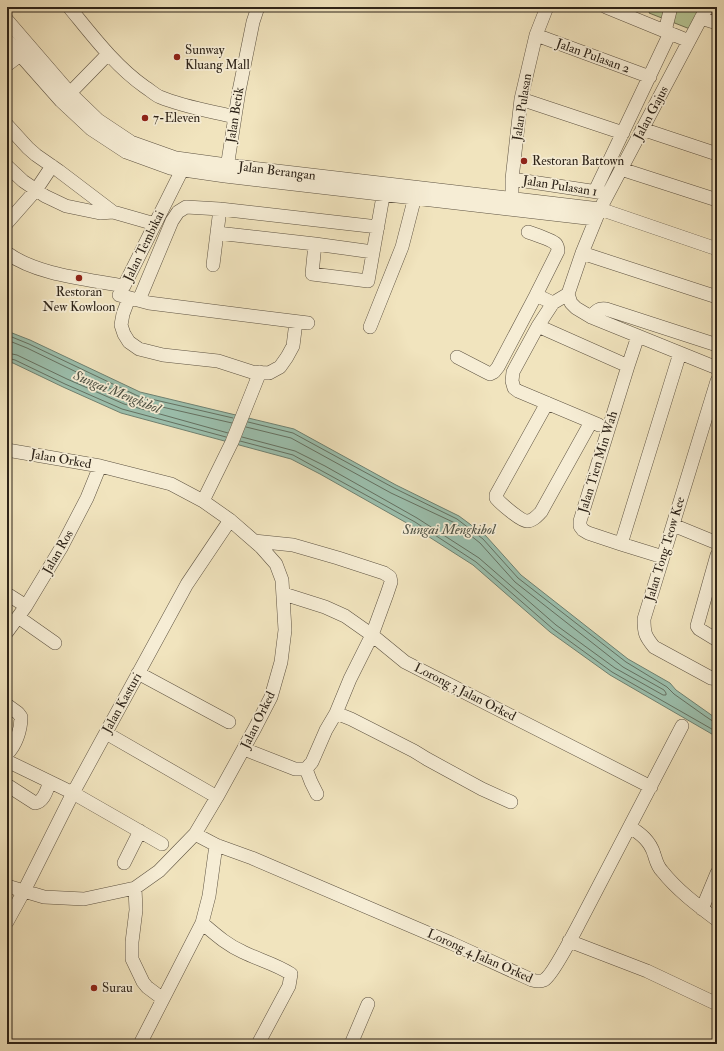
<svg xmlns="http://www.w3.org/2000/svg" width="724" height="1051" font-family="'IM FELL Double Pica',serif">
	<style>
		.green { fill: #b6c594; stroke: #727456 }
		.water { fill: #9bbfad; stroke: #6f8171 }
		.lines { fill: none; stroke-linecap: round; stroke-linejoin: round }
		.shore { stroke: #647162; stroke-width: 1 }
		.minor-casing { stroke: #5e5342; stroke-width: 14 }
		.minor { stroke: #f6edd5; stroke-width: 13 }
		.poi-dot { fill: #8f2418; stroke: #f6edd5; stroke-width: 1.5 }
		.labels { text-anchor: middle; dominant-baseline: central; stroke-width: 3.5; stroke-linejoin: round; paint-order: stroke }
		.poi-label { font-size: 13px; fill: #2d2318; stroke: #f6edd5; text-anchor: start }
		.street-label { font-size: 13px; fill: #2d2318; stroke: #f6edd5 }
		.water-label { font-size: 14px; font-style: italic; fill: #4e5245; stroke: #f6edd5 }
	</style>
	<rect width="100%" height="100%" fill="#f1e4be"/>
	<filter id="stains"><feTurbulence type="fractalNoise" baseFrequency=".005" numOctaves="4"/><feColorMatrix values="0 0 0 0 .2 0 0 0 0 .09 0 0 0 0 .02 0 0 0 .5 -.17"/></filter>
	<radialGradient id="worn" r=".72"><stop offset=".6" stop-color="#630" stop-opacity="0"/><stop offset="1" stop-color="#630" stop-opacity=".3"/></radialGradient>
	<path class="green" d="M651,7H702L690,29L649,13Z"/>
	<path class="water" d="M7,331L30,340L140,392L294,429L396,485L459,516L486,536L521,575L628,659L670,683L676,690L717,719V737L610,675L550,632L473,565L412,526L320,474L291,459L121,413L63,387L13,363L7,362Z"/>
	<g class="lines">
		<path class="shore" d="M7,335L29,344L138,396L233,418
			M7,340L27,348L136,401L232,423
			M7,353L17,355L67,379L124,404L228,433
			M7,358L15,360L65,384L122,409L226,437
			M248,422L293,433L394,488L457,519L483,539L518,578L626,662L667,687L674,694L705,716L714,722H717
			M242,437L295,451L325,466L417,518L479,558L556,625L615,668L663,695H666V693L664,690L623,667L515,582L480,543L455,523L391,493L291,438L246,427
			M240,441L293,455L322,471L415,522L476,562L553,629L612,672L717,732"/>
		<g class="minor-casing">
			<path id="minor" d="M69,7C92,35 115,66 145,87C150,90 155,95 160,97C184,107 210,111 235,117
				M606,7L689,41
				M707,7L600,209L582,253L568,294L571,303L576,308L591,317L717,368
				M701,18L717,23
				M7,20L70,93L98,120L131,142L176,158L227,165L600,209L717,249
				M665,31L671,7
				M536,35L650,77
				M7,40L61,101L91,129L126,152L170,168L225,176L595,219
				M7,65L20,55
				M70,93L108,54
				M521,99L623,133
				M7,125L28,148L36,155L59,171L113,212
				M642,129L717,154
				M7,166L23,181L45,196L66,206L100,213L113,212L155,224
				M621,169L717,200
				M226,174L239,91L253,22L258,7
				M512,179L604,193
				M595,191L670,33
				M512,207V179L521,99L536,35L547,7
				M7,223L36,190L52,166
				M528,232C534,234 552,240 556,244C558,247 558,248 558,251L536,295
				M217,233L315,244L312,274L368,281L385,185
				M315,244L373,252
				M7,253C37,275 87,279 124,286L182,170L184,163
				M582,253L717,297
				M213,265L220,209
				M568,294L553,303L538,326L513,372L512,381L514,388L518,391L599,425
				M119,295L149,303L308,323
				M129,298L123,314L121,325L124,334L129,342L139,349L163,355L218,361L252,372L269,373L280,367L287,357L293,346L296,322
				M139,300L172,221L178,212L186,207L220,209L378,227
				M591,317C596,311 598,308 606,309L717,345
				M538,326L628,366
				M370,327L402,247L417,189
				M638,336L628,366L580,521V526L583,530L588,533L621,544L663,557
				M457,357L486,372L490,374L494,372L498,367L536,295L553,303
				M717,381L644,619C644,633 645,636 654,647L711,678L717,679
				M547,403L496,495V498C501,504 521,521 527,521C533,521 537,516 541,512L591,422
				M7,450L100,466L171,484L203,501L230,520L261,547L276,564L282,580L285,630L281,662L271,697L255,728L217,797L195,834L159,871L135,888L84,899L44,897L7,886
				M203,501L232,442L260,372
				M673,525L717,543
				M254,541L293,545L338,558L384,573L390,577L391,582L387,594L372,635L350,679L336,713
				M621,544L680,353
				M717,555L697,626L699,629L717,640
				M7,594L26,606
				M284,594L325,607L345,616L372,635L405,662L651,787
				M18,617L55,643
				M7,632L26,606L61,548L87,498L100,466
				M138,673L229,722
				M7,705L18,713L21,717C21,730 16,745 7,754
				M106,733L217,797
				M244,749L295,769H306L312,762L326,730L336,713L351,719L414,751L427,759L482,789L511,802
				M7,761L73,793L162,844
				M306,769L311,782L317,794
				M7,785L35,803C44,802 47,789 50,782
				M630,827C641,834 650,841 654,854C656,860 657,866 662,871C677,890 697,905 717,920
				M195,834L216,845L252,858L451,943L532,980C536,981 540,982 544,980C553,975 576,929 582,918C616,854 649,790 682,726
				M124,863L140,831
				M135,888L136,910L132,942V959L143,982L147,987L163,999
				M702,909L717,873
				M7,922L24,891L73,793L187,584L230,520
				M202,923C215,934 227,945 243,952C259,960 276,964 291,974L289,986L258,1044
				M569,941L647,971L717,1004
				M140,1044L202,923L209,896L216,845
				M351,1044L368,1004"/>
		</g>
		<use href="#minor" class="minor"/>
	</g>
	<g class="poi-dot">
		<circle cx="177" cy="57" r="4"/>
		<circle cx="145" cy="118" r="4"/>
		<circle cx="524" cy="161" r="4"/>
		<circle cx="79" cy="278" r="4"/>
		<circle cx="94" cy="988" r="4"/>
	</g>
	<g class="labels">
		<g class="poi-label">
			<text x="185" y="50">Sunway<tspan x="185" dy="15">Kluang Mall</tspan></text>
			<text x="153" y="118">7-Eleven</text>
			<text x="532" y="161">Restoran Battown</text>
			<text x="79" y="292" text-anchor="middle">Restoran<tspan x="79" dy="15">New Kowloon</tspan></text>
			<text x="102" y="988">Surau</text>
		</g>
		<g class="street-label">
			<text transform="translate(593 56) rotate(20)">Jalan Pulasan 2</text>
			<text transform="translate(522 107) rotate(-81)">Jalan Pulasan</text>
			<text transform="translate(651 113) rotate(-62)">Jalan Gajus</text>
			<text transform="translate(235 115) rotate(-81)">Jalan Betik</text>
			<text transform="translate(277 171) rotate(7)">Jalan Berangan</text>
			<text transform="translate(560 186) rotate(9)">Jalan Pulasan 1</text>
			<text transform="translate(144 246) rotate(-64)">Jalan Tembikai</text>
			<text transform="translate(61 459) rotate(10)">Jalan Orked</text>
			<text transform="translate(598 462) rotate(-73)">Jalan Tien Min Wah</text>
			<text transform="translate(665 549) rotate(-73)">Jalan Tong Teow Kee</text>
			<text transform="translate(58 552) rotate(-60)">Jalan Ros</text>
			<text transform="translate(465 692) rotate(27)">Lorong 3 Jalan Orked</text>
			<text transform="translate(122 703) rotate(-61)">Jalan Kasturi</text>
			<text transform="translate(258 720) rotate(-64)">Jalan Orked</text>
			<text transform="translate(480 956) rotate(24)">Lorong 4 Jalan Orked</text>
		</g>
		<g class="water-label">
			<text transform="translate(117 392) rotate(22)">Sungai Mengkibol</text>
			<text x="449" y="529">Sungai Mengkibol</text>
		</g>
	</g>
	<rect width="724" height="1051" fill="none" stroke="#f1e4be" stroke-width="24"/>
	<rect x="8" y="8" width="708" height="1035" fill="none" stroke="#2d2318" stroke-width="2"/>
	<rect x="12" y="12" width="700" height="1027" fill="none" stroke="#2d2318"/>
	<rect width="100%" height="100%" filter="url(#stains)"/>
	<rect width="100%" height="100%" fill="url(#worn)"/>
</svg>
